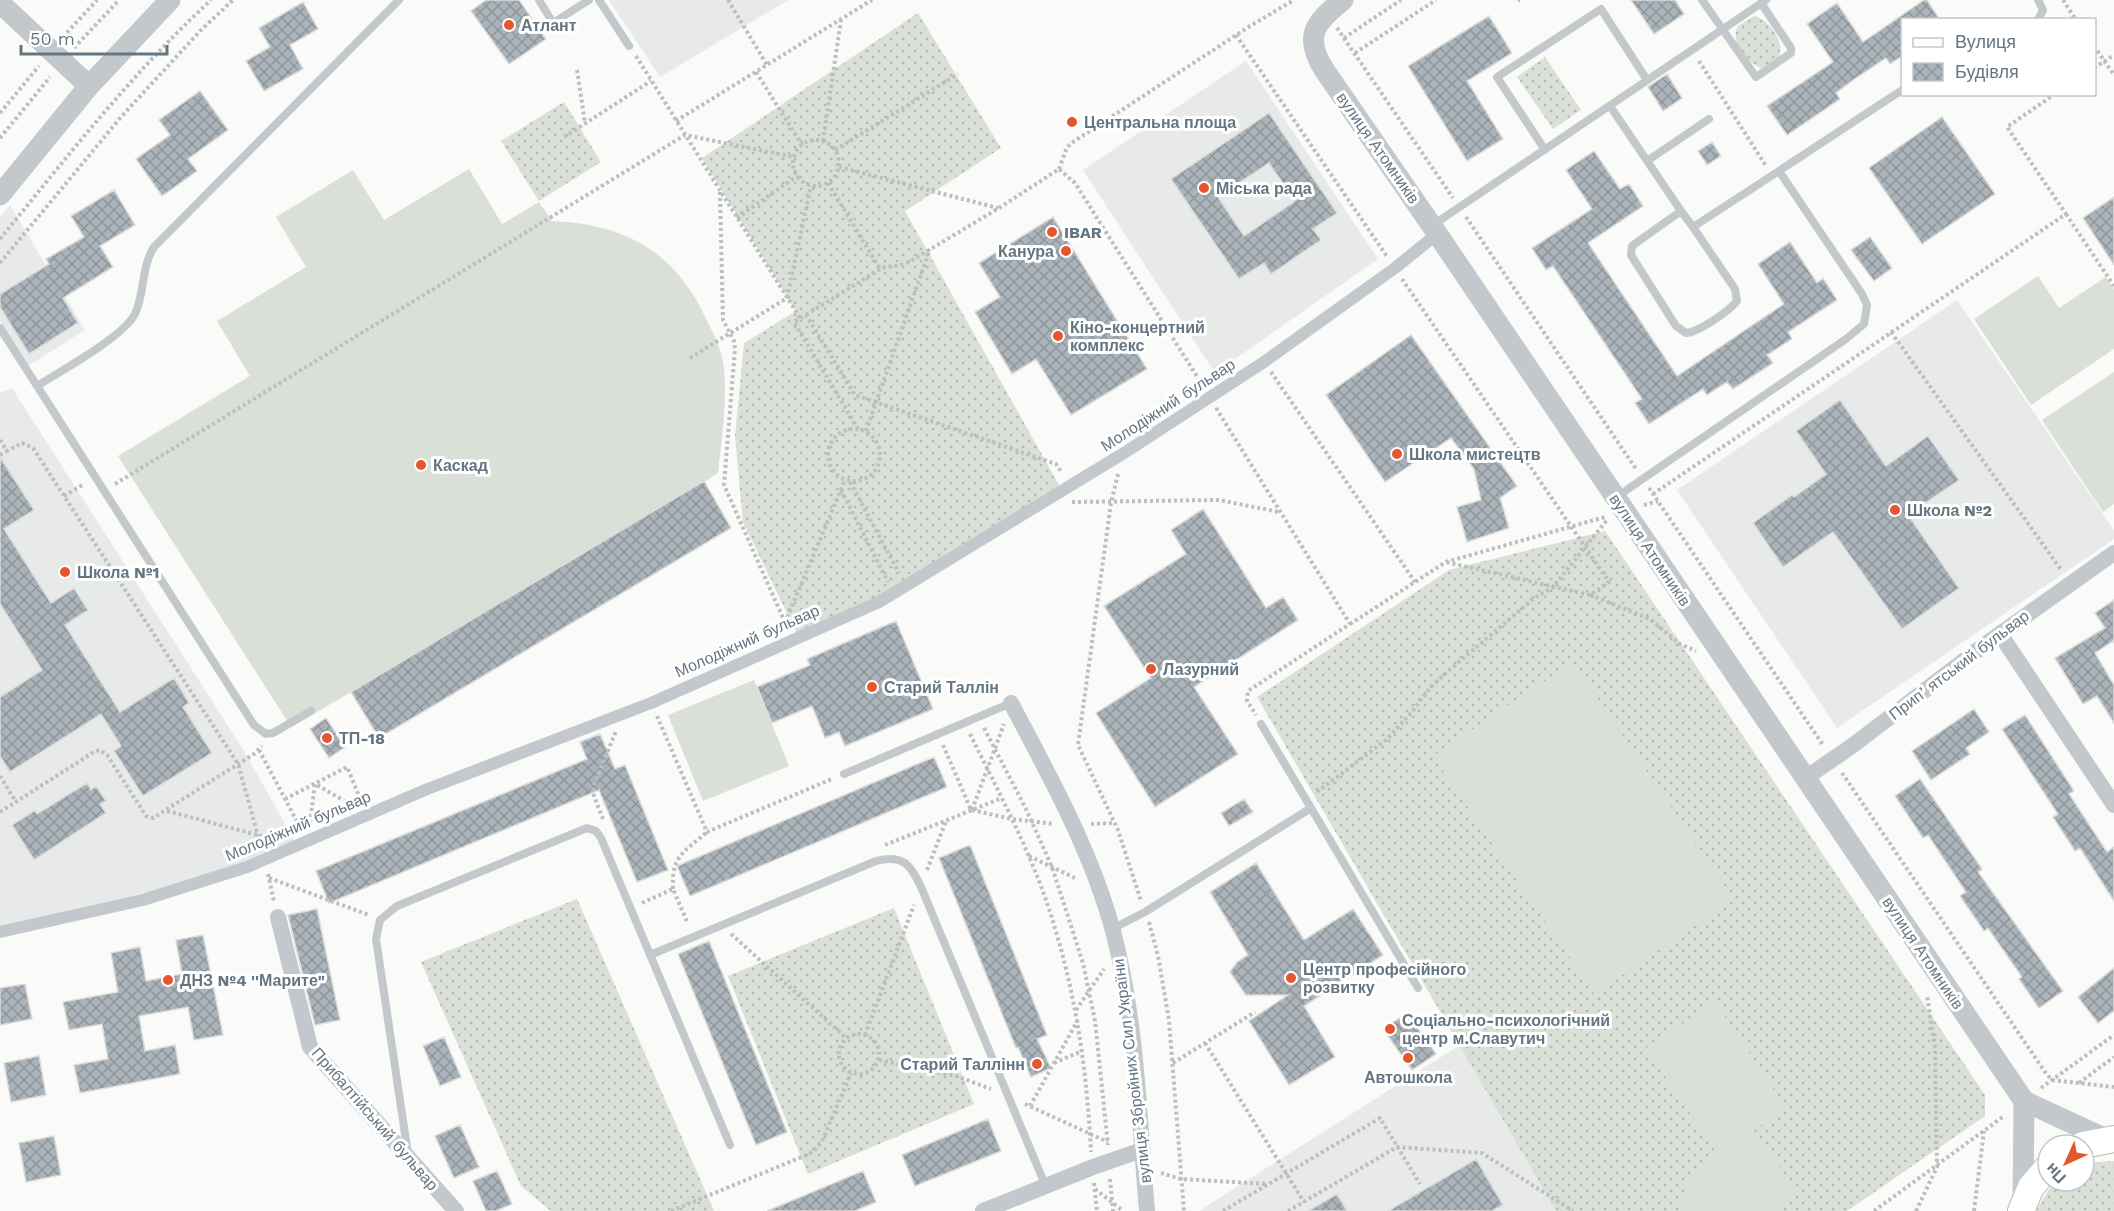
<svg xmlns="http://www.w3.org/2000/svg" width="2114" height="1211" font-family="'Work Sans',sans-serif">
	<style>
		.built { fill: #e8e9e9 }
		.grass { fill: url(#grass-dots) }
		.garden { fill: #dadfd7 }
		.building { fill: url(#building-cross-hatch); stroke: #dcdcda; stroke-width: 1.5; fill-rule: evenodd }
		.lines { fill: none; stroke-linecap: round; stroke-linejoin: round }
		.primary-casing { stroke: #b5babe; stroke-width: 28 }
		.path { stroke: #bbbfc2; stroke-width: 4; stroke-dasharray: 3 3; stroke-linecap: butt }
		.service { stroke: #c3c8cc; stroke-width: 8 }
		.pedestrian { stroke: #c3c8cc; stroke-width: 12 }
		.minor { stroke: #c3c8cc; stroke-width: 16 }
		.tertiary { stroke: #c3c8cc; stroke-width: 21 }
		.primary { stroke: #fff; stroke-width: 26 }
		.poi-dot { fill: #e4572e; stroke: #fff; stroke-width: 2 }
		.labels { text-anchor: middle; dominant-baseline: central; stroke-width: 6; stroke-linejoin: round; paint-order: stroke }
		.poi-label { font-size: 16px; font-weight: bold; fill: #657683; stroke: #fff; text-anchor: start }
		.street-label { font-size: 16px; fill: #657683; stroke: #fff }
	</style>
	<defs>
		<pattern id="grass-dots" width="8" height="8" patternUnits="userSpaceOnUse" patternTransform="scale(1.5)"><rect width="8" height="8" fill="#dadfd7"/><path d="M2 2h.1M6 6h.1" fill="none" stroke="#b4b9b4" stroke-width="1.8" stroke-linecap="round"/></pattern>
		<pattern id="building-cross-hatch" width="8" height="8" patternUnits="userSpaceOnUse" patternTransform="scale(1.5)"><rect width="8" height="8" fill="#aab3b9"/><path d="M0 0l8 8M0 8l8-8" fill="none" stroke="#8e969c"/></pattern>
	</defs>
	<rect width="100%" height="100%" fill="#fafaf8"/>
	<path class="built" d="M609,0H788L660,77Z
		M1246,61L1378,259L1215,373L1083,170Z
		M10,205L85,330L28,366L0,321V217Z
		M1957,300L2114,530V539L1837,728L1677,490Z
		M12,388L244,751L294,840L260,858L143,895L0,928V393Z
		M1460,1045L1556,1211H1199Z"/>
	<path class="grass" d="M918,13L1001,148L905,211L1059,485L911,581L798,636L743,522L735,436L744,343L796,311L702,158Z
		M1754,16C1769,19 1787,44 1778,58L1762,68C1747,64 1729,40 1738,26Z
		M1545,57L1581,110L1553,129L1517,77Z
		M564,102L601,162L539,201L501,141Z
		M1605,531L1985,1095V1116L1847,1211H1556L1257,697L1449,570Z
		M577,899L714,1211H551L521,1186L421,962Z
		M894,908L974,1104L808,1174L728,976Z
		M2114,1161V1211H2036L2049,1189L2059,1181H2084V1166L2097,1162Z"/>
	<path class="garden" d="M469,169L502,224L539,202L552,221C626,224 676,252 707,321C715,336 722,351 724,368C727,403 722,438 718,473L704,482L731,528L379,738L351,692L291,727L118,456L250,376L217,321L306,267L276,217L353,170L384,220Z
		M2038,276L2059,308L2106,277L2114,289V349L2031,405L1974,319Z
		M2114,372V504L2103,512L2042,420Z
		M1573,662L1734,900L1594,994L1433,756Z
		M754,680L789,766L703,801L668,715Z
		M1715,1002L1786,1108L1754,1130L1798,1194L1773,1211H1688L1681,1201L1691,1172L1717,1154L1646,1048Z"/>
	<path class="building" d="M486,0H519L546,39L509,64L471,11Z
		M1631,0H1675L1684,14L1654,34Z
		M1924,0H1927L1940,20H1902V56L1890,64L1886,58L1853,80L1836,93L1840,99L1787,135L1767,106L1833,62L1807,24L1837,3L1863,42Z
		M303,2L318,29L290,45L303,69L264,91L246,61L270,47L259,28Z
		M1489,16L1512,53L1467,81L1503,139L1467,161L1408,66Z
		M1667,74L1682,98L1663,111L1648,87Z
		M200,91L228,130L188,159L197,171L162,196L136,159L170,135L159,120Z
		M1269,113L1337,213L1313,229L1321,240L1271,274L1264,263L1239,279L1171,179ZM1269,163L1295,201L1244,236L1218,197Z
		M1942,117L1995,194L1922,244L1869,168Z
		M1712,142L1721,156L1707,165L1698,151Z
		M1594,151L1620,189L1629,184L1643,206L1588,243L1677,376L1784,304L1758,264L1790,242L1817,283L1823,278L1837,300L1788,332L1792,339L1767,355L1773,363L1733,389L1727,382L1707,395L1703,389L1649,424L1635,403L1642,399L1553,266L1546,270L1532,248L1592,209L1566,170Z
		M114,190L135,225L100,246L113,267L63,298L78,323L29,354L0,307V294L49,264L46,259L84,237L71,216Z
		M2114,197V265L2083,218Z
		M1053,217L1147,369L1071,415L1036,359L1012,374L975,312L1000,297L979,263Z
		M1870,237L1892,268L1874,281L1851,250Z
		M1411,335L1517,486L1500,498L1509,528L1467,542L1457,507L1481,500L1474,469L1451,438L1385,482L1326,395Z
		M1840,400L1886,466L1928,436L1959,480L1908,515L1959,588L1902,629L1833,532L1783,567L1753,523L1792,495L1794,497L1826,474L1796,431Z
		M0,457L34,510L4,529L51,603L74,588L88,610L65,625L120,712L174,678L189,703L183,707L212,753L143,796L114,751L121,746L101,714L10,772L0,756V697L42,670L0,604Z
		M704,481L731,528L379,738L351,692Z
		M1203,509L1266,608L1283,597L1298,620L1194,687L1238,754L1155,807L1096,713L1151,678L1104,606L1186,554L1171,530Z
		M2114,600V643L2113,641L2095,653L2114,685V723L2097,696L2083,704L2055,658L2105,628L2095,613Z
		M896,621L933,709L845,746L839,732L825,738L812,706L772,723L757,687L810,665L807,659Z
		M1974,709L1989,732L1966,748L1970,754L1931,780L1912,751Z
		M2025,715L2074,791L2069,794L2107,852L2114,847V901L2080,848L2075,851L2053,817L2058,814L2002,729Z
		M326,718L345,747L329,758L310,729Z
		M600,734L615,769L625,765L668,870L637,882L599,790L329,903L316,871L587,759L580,742Z
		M934,757L947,787L690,896L677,866Z
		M1920,779L1982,869L1978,872L2063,991L2039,1008L2019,979L2022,977L1988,928L1984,931L1960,896L1966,892L1928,835L1923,838L1895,796Z
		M87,783L91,790L96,786L106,801L100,804L106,813L34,860L12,825L35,810L37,814Z
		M1244,799L1253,812L1229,826L1221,813Z
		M970,845L1047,1035L1037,1039L1051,1068L1031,1077L1018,1047L1016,1048L939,858Z
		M1256,863L1304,940L1353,909L1383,955L1304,1006L1335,1057L1289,1085L1249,1021L1288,995H1246L1243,991L1230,972L1237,962L1248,955L1210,892Z
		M317,909L340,1020L315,1025L288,915Z
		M203,935L223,1035L194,1040L188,1007L139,1016L145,1051L175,1045L180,1074L80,1093L74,1065L108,1059L102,1024L69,1030L63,1002L118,992L111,953L140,947L146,981L182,974L176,940Z
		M709,941L787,1132L756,1145L678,954Z
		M2114,968V1011L2098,1023L2078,997Z
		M25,984L32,1019L0,1025V988Z
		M1407,1013L1436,1054L1412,1070L1383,1029Z
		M444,1037L461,1077L440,1086L423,1046Z
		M39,1056L46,1095L11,1102L4,1063Z
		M988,1119L1001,1151L915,1186L902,1155Z
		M460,1125L479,1167L454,1178L435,1136Z
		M54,1136L61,1175L26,1182L19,1143Z
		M1476,1159L1503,1205L1492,1211H1388Z
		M497,1171L512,1204L496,1211H486L473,1181Z
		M863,1171L876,1202L855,1211H767Z
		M1337,1194L1347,1211H1308Z"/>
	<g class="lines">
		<g class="primary-casing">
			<path id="primary" d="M2083,1145L2114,1139
				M2021,1211L2031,1187L2048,1167"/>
		</g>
		<path class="path" d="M728,0L767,65
			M1518,0H1520
			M2063,0L2076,20
			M1337,28L1453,198
			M1236,35L1388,258
			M63,37L97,0
			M1344,38L1401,0
			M2094,46L2114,75
			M74,48L119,0
			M1355,53L1436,0
			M636,56L800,318
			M1699,61L1766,166
			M2094,68L2114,55
			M577,70L585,123
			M756,72L802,145
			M0,113L39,66
			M676,121L872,0
			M564,137L651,81
			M0,138L50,77
			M793 163a23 23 0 1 1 46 0a23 23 0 1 1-46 0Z
			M823,141L841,20
			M835,150L958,74
			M839,167L998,208
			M1059,169L1066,150L1070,144L1250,26L1294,0
			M828,183L880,269
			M720,192L723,320L734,341L735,349L724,485L787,627
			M2066,214L2114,286
			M1466,217L1636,469
			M737,218L797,176
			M0,239C67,157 133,72 211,0
			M0,263L121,117L201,30L233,0
			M1402,279L1609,582L1590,595L1446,562
			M806,315L880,269C890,265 900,267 909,262L999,208L1059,169L1075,183L1203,386
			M1891,332L2062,571
			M690,358L787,298L811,186
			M1271,372L1415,582
			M1216,408L1350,624L1248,691L1247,701L1256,715
			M828 455a26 26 0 1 1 52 0a26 26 0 1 1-52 0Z
			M858,429L794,322L806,315L855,395L1050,462L1056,464L1062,473
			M866,431L930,249
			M0,440L7,451L22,443L33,448L238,764L261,846
			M0,455L7,451
			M1118,474L1111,503L1078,745L1118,830L1141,901
			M850,482L899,573
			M115,484L685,135L794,157
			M1649,488L1823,745
			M841,490L888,582
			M1653,494L2066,214L2007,127L2055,94
			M64,496L84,484
			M1072,502L1219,500L1279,512
			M1644,505L1658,501
			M1590,595L1650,619L1680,644L1696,651
			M785,623L845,480
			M1350,624L1446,562L1605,517
			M657,716L707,832L832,779
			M984,728L1026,809L1052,867L1083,963L1095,1021L1108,1145
			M970,734C998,791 1029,848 1049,909C1075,988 1087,1069 1091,1152
			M943,745L971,810
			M259,750L301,829
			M1842,773L2045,1072L2052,1080L2114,1087
			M0,776L16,802
			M1317,792L1386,740L1411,713L1430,688L1446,673L1533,599L1553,587L1607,520
			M285,799L347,767L362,803
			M972,810L1012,819L1054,824
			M972,810L1004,724
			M167,811L273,839
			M0,812L94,752L100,750L107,755L146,816L153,818L254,754L262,746
			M603,819L594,796L593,787L616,731
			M310,823L315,784L352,805
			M1091,824L1115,823
			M885,845L1002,798
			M1029,856L1077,879
			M927,870L946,821
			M268,874L274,902
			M269,878L369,915
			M673,889C671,856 684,852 707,832
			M642,903L673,889L688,924
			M1149,922L1158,956L1169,1020L1184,1211
			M731,934L846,1038
			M1076,1010L1104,969
			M839 1054a20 20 0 1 1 40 0a20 20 0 1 1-40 0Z
			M865,1035L914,905
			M1205,1043L1304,1202
			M879,1060L956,1076L991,1089
			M1054,1063L1082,1051
			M1173,1063L1255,1012
			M2079,1083L2114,1057
			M2041,1088L2114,1035
			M1025,1104L1108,1142
			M1030,1106L1078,1020
			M1161,1173L1181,1179L1268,1184
			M1110,1179L1113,1211
			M1094,1183L1097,1211
			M1095,1189L1123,1211
			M671,1211L809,1154L818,1147L823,1139L851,1073
			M1223,1211L1380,1118L1420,1184
			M1288,1211L1397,1147L1482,1153L1573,1211
			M1874,1211L2004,1116
			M1916,1211L1937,1167L1935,1048L1927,995
			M1974,1211L1984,1131"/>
		<path class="service" d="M539,0L553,23L589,0
			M599,0L629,46
			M1702,0L1756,77L1791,53V48L1761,3
			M2038,20L2043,10L2038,0
			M1610,106L1681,211L1636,243L1632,246L1631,255L1676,326L1686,333C1699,332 1729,311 1737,301L1735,289L1693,227L1779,171
			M1545,150L1497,77L1601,9L1647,80
			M1647,161L1709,119
			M1681,211L1693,227
			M1433,225L1766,0
			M0,328L254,725L266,734L273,733L311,711
			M37,386C61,371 123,337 135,314C145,293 141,267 154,247L399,0
			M1615,498L1846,339L1864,324L1867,305L1862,294L1779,171L1902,90
			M1261,724L1311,808
			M844,774L1011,703
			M1112,929L1145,912L1311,808L1418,988
			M650,955L876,861C903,854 911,865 921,887L1046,1187
			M408,1154L376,939L380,920L397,906L587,828L596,831L601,838L730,1145"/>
		<path class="pedestrian" d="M0,932L143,900L247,867L425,790L651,703L879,602L1124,453L1264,362L1395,268L1437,234"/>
		<path class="minor" d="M2000,634L2114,805
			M1011,703C1050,777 1091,850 1113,931C1137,1021 1139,1118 1147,1211
			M1804,779L1852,746L1983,646L2114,553
			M278,917L310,1047L456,1211
			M983,1211L1093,1167L1142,1150"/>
		<path class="tertiary" d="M1343,0C1314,23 1303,37 1325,71L1432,226L2024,1101L2106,1139
			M0,3L89,86
			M0,195L89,86L170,0
			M2023,1204L2024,1101"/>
		<use href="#primary" class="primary"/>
	</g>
	<g class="poi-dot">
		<circle cx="509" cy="25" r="6"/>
		<circle cx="1072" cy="122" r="6"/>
		<circle cx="1204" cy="188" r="6"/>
		<circle cx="1052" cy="232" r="6"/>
		<circle cx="1066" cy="251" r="6"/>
		<circle cx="1058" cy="336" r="6"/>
		<circle cx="1397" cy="454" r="6"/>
		<circle cx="421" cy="465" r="6"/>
		<circle cx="1895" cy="510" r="6"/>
		<circle cx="65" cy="572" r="6"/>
		<circle cx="1151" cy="669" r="6"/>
		<circle cx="872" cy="687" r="6"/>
		<circle cx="327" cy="738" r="6"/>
		<circle cx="1291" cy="978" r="6"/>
		<circle cx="168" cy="980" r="6"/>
		<circle cx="1390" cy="1029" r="6"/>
		<circle cx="1408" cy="1058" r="6"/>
		<circle cx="1037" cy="1064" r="6"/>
	</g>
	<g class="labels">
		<g class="poi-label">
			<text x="521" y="25">Атлант</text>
			<text x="1084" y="122">Центральна площа</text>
			<text x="1216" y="188">Міська рада</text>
			<text x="1064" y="232">IBAR</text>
			<text x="1054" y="251" text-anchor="end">Канура</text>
			<text x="1070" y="327">Кіно-концертний<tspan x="1070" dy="18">комплекс</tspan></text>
			<text x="1409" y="454">Школа мистецтв</text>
			<text x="433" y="465">Каскад</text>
			<text x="1907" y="510">Школа №2</text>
			<text x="77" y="572">Школа №1</text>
			<text x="1163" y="669">Лазурний</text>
			<text x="884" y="687">Старий Таллін</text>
			<text x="339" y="738">ТП-18</text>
			<text x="1303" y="969">Центр професійного<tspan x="1303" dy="18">розвитку</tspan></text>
			<text x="180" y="980">ДНЗ №4 ''Марите"</text>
			<text x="1402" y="1020">Соціально-психологічний<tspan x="1402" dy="18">центр м.Славутич</tspan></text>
			<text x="1025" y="1064" text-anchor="end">Старий Таллінн</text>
			<text x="1408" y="1077" text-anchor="middle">Автошкола</text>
		</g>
		<g class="street-label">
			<text transform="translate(1378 148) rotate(55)">вулиця Атомників</text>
			<text transform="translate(1168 405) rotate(-33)">Молодіжний бульвар</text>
			<text transform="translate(1650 550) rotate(56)">вулиця Атомників</text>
			<text transform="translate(747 641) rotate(-24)">Молодіжний бульвар</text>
			<text transform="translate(1959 665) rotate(-37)">Припʼятський бульвар</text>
			<text transform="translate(298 826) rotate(-23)">Молодіжний бульвар</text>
			<text transform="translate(1923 953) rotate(56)">вулиця Атомників</text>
			<text transform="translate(1132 1071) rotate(-97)">вулиця Збройних Сил України</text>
			<text transform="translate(375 1119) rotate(49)">Прибалтійський бульвар</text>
		</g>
	</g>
	<rect x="1901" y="18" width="195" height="78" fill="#ffffff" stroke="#c1c8cd" stroke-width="1.5"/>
	<rect x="1913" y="38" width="30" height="9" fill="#ffffff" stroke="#c1c8cd" stroke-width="1.5"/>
	<text x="1955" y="48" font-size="18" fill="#657683">Вулиця</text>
	<rect x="1913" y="63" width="30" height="18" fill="url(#building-cross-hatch)" stroke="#c1c8cd" stroke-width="1.5"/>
	<text x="1955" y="78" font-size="18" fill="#657683">Будівля</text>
	<g transform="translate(2066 1163) rotate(225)"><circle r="28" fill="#ffffff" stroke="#c1c8cd" stroke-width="1.5"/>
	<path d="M0-4.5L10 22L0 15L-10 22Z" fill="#e4572e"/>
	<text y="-9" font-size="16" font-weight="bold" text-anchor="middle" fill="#657683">Пн</text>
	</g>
	<path d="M21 45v9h146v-9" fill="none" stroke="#657683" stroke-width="3"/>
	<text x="30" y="45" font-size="18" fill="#657683" stroke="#ffffff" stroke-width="4.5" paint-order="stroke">50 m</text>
</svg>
